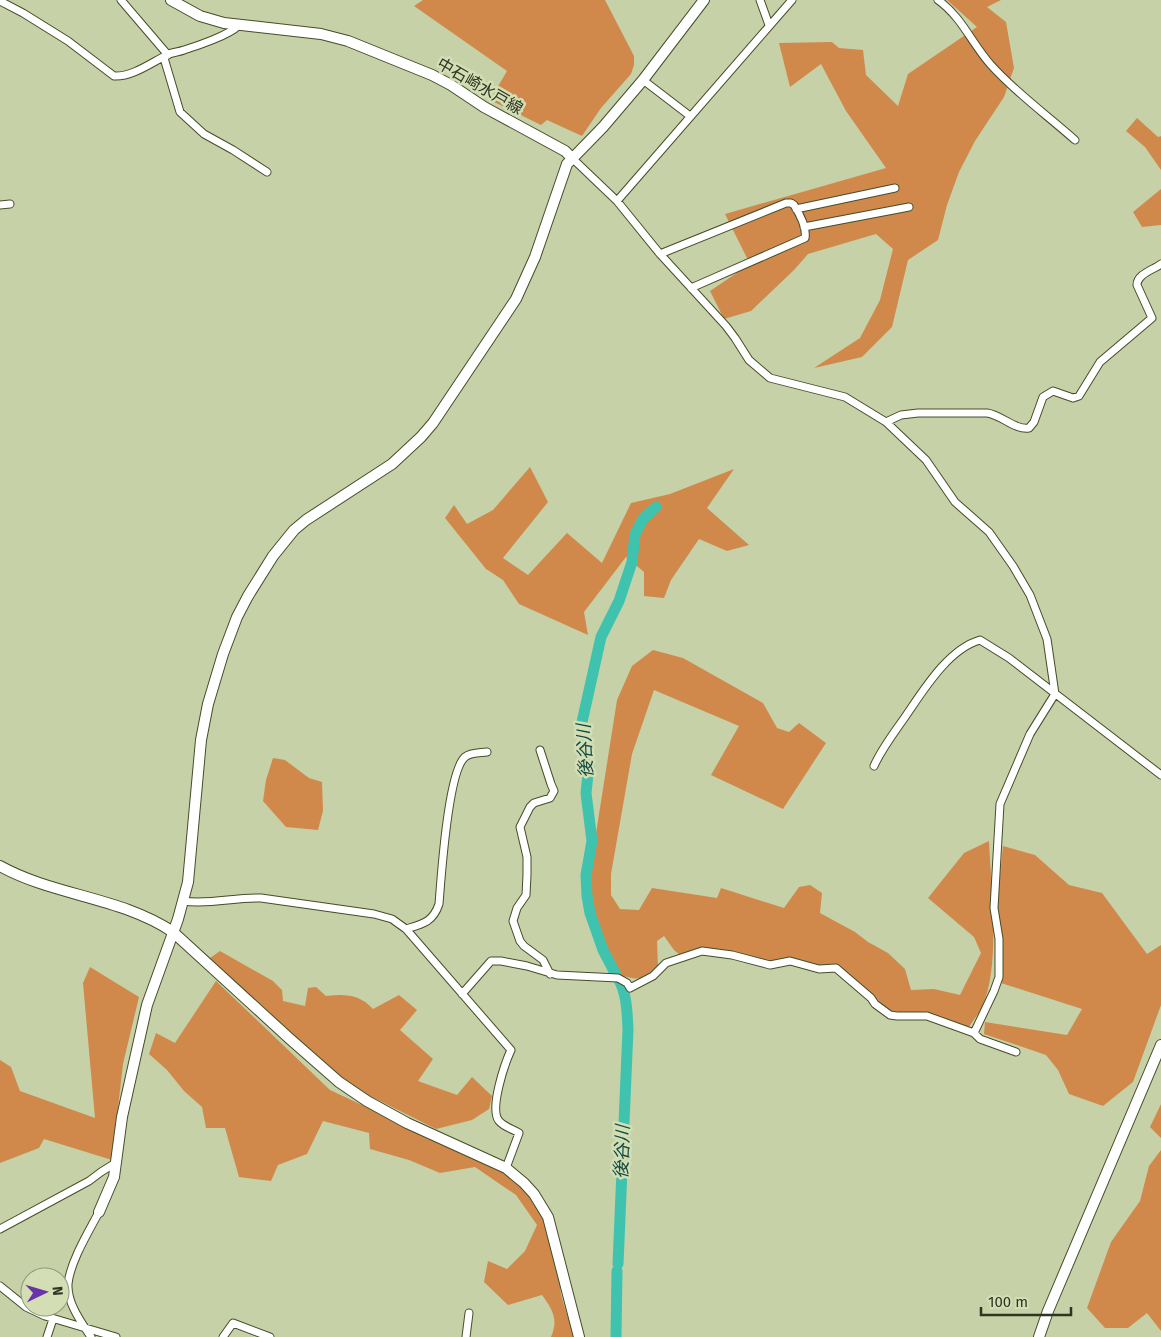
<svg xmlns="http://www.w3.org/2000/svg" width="1161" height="1337" font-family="'Fira Sans','Noto Sans JP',sans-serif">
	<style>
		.forest { fill: #d0894b }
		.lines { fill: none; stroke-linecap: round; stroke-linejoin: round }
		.river { stroke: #40c3ae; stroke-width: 11 }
		.street-casing { stroke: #444d29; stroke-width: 9 }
		.secondary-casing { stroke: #444d29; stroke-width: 12 }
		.street { stroke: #fff; stroke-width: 7 }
		.secondary { stroke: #fff; stroke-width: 10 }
		.labels { text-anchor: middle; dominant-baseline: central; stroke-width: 5; stroke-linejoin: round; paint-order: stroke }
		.street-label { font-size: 16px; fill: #2f3423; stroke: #d3deb4 }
		.water-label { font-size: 18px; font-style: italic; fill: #124941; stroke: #d3deb4 }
	</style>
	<rect width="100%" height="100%" fill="#c6d1a8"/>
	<path class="forest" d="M423,0H605L634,56V65L631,74L601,108L582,136L547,120L541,125L490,100L507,71L414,6Z
		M947,0H1001L987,7L1006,22L1014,68L1004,97L975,141L959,172L947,205L938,240L908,260L892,327L862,357L814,368L860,338L880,300L893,249L876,234L808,254L794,270L751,311L724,319L710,291L750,264L725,214L886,168L846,111L821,64L790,87L779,43L832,42L839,48L863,50L866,75L898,106L908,74L977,27Z
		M1137,118L1158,137L1161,136V170L1145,147L1126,131Z
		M1161,189V225L1142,227L1133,212Z
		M530,467L548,502L503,558L528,575L567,533L602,563L631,503L670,494L734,469L707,508L749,545L727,551L699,539L671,580L664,598L644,596V572L626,557L584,612L588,635L519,604L503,580L486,569L445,518L454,505L467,524L493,510Z
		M653,650L683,658L763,703L777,728L789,732L799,723L826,743L783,809L711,775L739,726L654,690L632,754L611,874V895L620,909L639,910L652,888L717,898L721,888L784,908L799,887L810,885L822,893L820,913L855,932L868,942L888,953L905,969L911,990L934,989L960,995L981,953L974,937L928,898L964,853L989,841C991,887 1001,966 982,1007C979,1014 973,1020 969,1027L889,1010L838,965L819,966L771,962L733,951L680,955L674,950L664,936L657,941L658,967C639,983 640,979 618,975C607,958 604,945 598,927C593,910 589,902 588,884L617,700L632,666Z
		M273,758L285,760L309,778L322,782L323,811L318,830L286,827L263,801L266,780Z
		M1003,846L1035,855L1069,885L1102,893L1147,954L1161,945V1005L1133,1082L1103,1106L1069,1094L1058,1070L1046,1055L984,1034L985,1022L1067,1035L1082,1009L1001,983L1003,963L997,906Z
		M220,951L273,981L282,990L283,1001L305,1006L308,988L316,987L326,996C345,994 359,994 373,1009L399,995L417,1010L400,1030L433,1059L418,1081L457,1095L472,1077L492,1096L489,1109L472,1120L436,1129L366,1094L332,1071L210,958Z
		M90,967L139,997L123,1064L112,1160L44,1139L39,1148L0,1163V1060L11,1067L20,1091L95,1118L83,983Z
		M216,981L330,1090L503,1171L524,1188L540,1209L559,1277L561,1295L574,1337H551C559,1319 552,1309 542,1295L508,1305L484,1282L488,1261L507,1269L525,1251L537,1225L516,1195L475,1167L440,1173L409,1160L370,1149L369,1133L323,1121L307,1154L278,1165L271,1181L239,1177L225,1128H206L202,1107L184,1091L167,1070L149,1054L156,1033L175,1043Z
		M1161,1104V1138L1150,1127Z
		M1161,1150V1331L1147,1313L1128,1328H1105L1087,1308L1111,1242L1140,1201L1149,1166Z"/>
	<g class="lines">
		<path class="river" d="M616,975L603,950L590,913L587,896L586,875L592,841L586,793L589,765L582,722L601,637L619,601L632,562L635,534L643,519L656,507
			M618,1264L628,1029C627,1012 627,995 619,980
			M616,1337L617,1271"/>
		<g class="street-casing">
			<path id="street" d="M121,0L168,55
				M760,0L769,25
				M938,0C962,17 972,44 991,65C1016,93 1047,115 1075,140
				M0,1L23,13L68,41L114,76C133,77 152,62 169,54C174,52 179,52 184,50C197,46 229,35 238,26
				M164,58L180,112L204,134L233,150L267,172
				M643,80L690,116
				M572,158L617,201L660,254L726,326L735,338L749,360L770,378L845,397L886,422L926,460L955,502L989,532L1013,566L1030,595L1047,639L1055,694L1030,734L1000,804L994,908L999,939V977L994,991L974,1033
				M617,201L792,0
				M0,205L10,204
				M796,209L895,188
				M804,227L909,207
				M660,254L786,203H791L794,205C799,213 807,228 805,238L691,288
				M886,422L901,415L918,413H987C1002,415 1014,430 1029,428L1034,422L1043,397L1053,391L1073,398L1079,396L1100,362L1152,318L1137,285C1137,274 1153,270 1161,264
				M540,750L551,784L554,791L550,798L534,803L530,807L520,827L527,857V875L526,895L517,908L513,921L520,941L524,946L543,960L550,974
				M874,766C882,748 894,733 905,717C923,691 948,649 980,640L1009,658L1161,775
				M183,901C209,905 235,897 261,898L374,914L392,919L406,929L511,1050C505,1063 489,1109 499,1121C504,1127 513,1129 519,1133L506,1168
				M406,929C423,924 433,922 439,904C441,879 448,771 465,757C471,752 480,753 487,752
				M462,994L491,961H501L527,966L557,975L618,978L627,983L630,988L653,976L666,963L702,951L732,955L770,965L790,961L819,969L836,968L871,998L875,1004L890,1015L897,1016H927L974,1033L980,1039L1016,1052
				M0,1229L89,1181L101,1172L117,1162
				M0,1286L26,1307L45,1316L116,1337
				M47,1337L53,1319
				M91,1337C81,1322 67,1303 68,1284C70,1262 89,1231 99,1212
				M223,1337L233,1323L270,1337
				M466,1337L469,1313"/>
		</g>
		<g class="secondary-casing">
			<path id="secondary" d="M171,0L200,16L224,23L321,34L348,41L432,75L451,85L484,107L565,151L572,158
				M0,866C54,896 121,897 173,932L290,1039L339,1082L367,1101L407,1123L506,1168L524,1183L534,1194L548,1217L579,1337
				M99,1212L114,1177L122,1117L147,1005L178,919L188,882L201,740L208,704L223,654L237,617L248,596L273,556L294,530L306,520L392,464L421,437L433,423L516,299L535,257L567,164L603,127L643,80L704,0
				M1039,1337L1048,1311L1161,1045"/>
		</g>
		<use href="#street" class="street"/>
		<use href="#secondary" class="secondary"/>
	</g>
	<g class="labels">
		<g class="street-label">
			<text transform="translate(480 86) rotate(30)">中石崎水戸線</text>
		</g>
		<g class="water-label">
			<text transform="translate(585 751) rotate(-93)">後谷川</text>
			<text transform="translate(622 1152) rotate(-88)">後谷川</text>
		</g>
	</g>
	<g transform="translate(45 1292) rotate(85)"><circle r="24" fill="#d3deb4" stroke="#919a7a"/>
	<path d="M0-4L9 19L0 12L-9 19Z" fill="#6933aa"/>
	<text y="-8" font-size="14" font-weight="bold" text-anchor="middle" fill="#2f3423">N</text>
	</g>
	<path d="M981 1307v8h90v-8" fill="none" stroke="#2f3423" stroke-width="2.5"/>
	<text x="988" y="1307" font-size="15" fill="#2f3423" stroke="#d3deb4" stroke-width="4" paint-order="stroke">100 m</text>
</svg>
